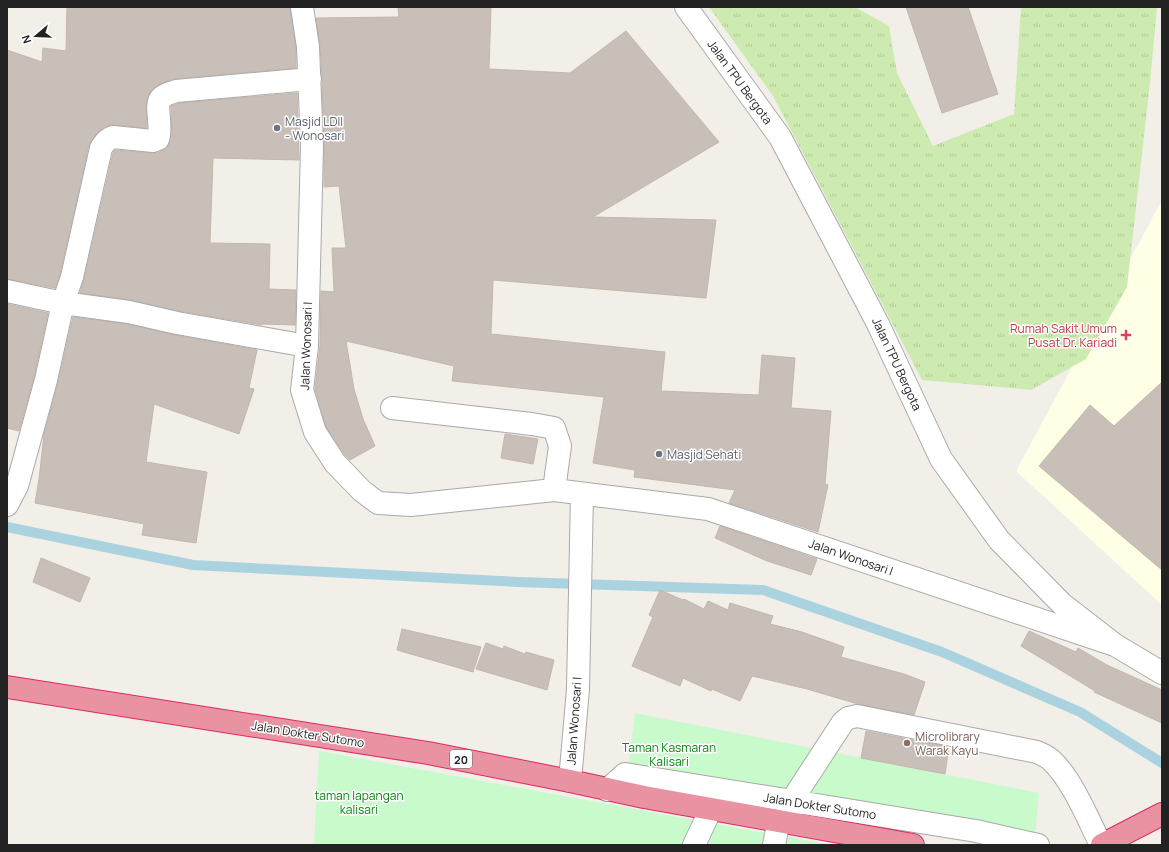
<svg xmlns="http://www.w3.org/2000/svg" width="1169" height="852" font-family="Manrope,sans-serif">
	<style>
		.education { fill: #ffffe5 }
		.grass { fill: url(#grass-tufts) }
		.park { fill: #c8facc }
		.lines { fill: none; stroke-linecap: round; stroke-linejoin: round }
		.stream { stroke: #aad3df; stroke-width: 10 }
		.building { fill: #c7bfb8; stroke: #c4b6ab }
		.minor-casing { stroke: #a9a9a9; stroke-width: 24 }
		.highway-casing { stroke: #dc2a67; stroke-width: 24 }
		.minor { stroke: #fff; stroke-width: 22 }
		.highway { stroke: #e892a2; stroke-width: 22 }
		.worship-dot { fill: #6b7280; stroke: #fff; stroke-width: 1.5 }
		.health-dot { fill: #e0444e; stroke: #fff; stroke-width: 1.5 }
		.education-dot { fill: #8d6e63; stroke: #fff; stroke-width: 1.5 }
		.labels { text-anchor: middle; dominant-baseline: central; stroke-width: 3; stroke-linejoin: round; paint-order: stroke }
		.shield { fill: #fff; stroke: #646464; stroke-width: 1 }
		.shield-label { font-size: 11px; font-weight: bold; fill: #222 }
		.street-label { font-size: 12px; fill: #222; stroke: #fff }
		.worship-label { font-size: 12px; fill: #5b616d; stroke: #fff; text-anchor: start }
		.health-label { font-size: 12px; fill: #be3a42; stroke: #fff; text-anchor: end }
		.education-label { font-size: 12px; fill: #785e54; stroke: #fff; text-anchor: start }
		.park-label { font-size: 12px; fill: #0c8416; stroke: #fff }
	</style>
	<defs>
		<pattern id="grass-tufts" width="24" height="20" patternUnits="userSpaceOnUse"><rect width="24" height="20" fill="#cdebb0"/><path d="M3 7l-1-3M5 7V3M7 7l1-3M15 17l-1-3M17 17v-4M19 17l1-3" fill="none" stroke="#b0c997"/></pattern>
	</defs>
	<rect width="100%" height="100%" fill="#f2efe9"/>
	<path class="education" d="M1162,200V605L1016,471Z"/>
	<path class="grass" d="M709,7H855L889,26L897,73L933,146L1014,114L1021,7H1157L1150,83L1127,287L1086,359L1031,390L922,380L773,96Z"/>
	<path class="park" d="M635,713L1039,793L1034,845L626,781Z
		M319,751L831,845H314Z"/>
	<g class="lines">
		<path class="stream" d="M7,527L193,565L518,582L763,590L942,652L1080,712L1162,763"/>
	</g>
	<path class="building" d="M67,7H290L296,48V68L172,79L156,86L148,95L146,106L147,128L114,125L106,126L98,132L89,145L60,274L55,288L7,279V50L42,62L43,48L66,51Z
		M398,7H491L489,69L570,73L626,31L719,142L593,217L716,220L706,298L493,280L491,334L665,352L661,391L759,395L762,355L795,358L791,408L831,411L825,484L828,485L818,532L729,503L735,490L634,477L635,470L593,463L604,397L452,381L454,366L346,341L354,389L363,419L375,446L350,460L345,455L326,427L315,389L320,346L321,291L334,292L332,248H346L339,186L324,187V147L322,78L320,45L316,18L399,17Z
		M906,7H968L998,94L942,113Z
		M297,93L299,160L213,158L210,243L270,244L269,289L296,290L295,325L262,324V325L179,311L131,300L80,293L84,280L113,153L115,150L152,153H158L167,148L172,135L171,106L179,103Z
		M7,304L48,313L34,377L19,431L7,428Z
		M73,317L127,324L175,335L257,350L249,388L254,389L239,434L154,404L146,462L207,472L196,543L142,535L144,524L35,503L39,479L44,435L58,383Z
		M1162,382V570L1039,466L1090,405L1114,426Z
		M505,434L538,439L533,464L501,458Z
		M720,526L817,559L811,575L767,561L715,538Z
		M41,558L90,578L80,602L33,582Z
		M660,590L683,600L684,599L704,609L708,601L728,610L730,603L773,616L770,624L802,632L844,647L841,657L904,674L925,682L914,715L858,704L807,689L752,676L740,701L712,689L711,691L683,678L680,686L632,666L653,617L649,615Z
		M402,629L481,647L473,672L397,650Z
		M1029,631L1076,652L1078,648L1107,665L1162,690V723L1094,692L1095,691L1021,646Z
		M486,643L503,649L504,646L525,654L526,652L554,660L547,690L476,669Z
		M866,731L949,747L945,774L861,758Z"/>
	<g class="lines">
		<g class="minor-casing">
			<path id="minor" d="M302,7L308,47L312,147L307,346L302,390L315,432L335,463L362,491L378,503L411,505L554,490L708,509L1115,645
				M686,7L780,137L878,324L941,459L999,540L1062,604L1115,645L1162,673
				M7,291L63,303L129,312L177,323L307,346
				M392,408L532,424L554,428L560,446L554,490
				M7,505L17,486L46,380L63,303L72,277L101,148C105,142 107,139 113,137L153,141L158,139C163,127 154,105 161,98C165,94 171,93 176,91L310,79
				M570,781L578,689L582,494
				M607,790L625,774L976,831L1038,845
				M694,845L711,809
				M774,845L779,820L843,722L848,718L857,716L1037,752C1041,754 1047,756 1051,760C1072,779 1088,819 1101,845"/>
		</g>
		<g class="highway-casing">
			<path id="highway" d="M7,687L428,753L570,781L644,797L913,845
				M1102,845L1162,814"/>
		</g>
		<use href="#minor" class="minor"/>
		<use href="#highway" class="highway"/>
	</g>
	<g class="worship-dot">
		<circle cx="277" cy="128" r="4"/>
		<circle cx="659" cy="454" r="4"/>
	</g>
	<path class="health-dot" d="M1124 329h4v4h4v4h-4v4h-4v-4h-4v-4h4z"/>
	<circle class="education-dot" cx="907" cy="743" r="4"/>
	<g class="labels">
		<rect class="shield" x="450" y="750" width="22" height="18" rx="3"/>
		<g class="shield-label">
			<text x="461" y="759">20</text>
		</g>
		<g class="street-label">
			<text transform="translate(740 82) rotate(54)">Jalan TPU Bergota</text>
			<text transform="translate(306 346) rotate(-88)">Jalan Wonosari I</text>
			<text transform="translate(897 364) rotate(65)">Jalan TPU Bergota</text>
			<text transform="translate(851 557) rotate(19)">Jalan Wonosari I</text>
			<text transform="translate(574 721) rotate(-86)">Jalan Wonosari I</text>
			<text transform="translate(308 734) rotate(9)">Jalan Dokter Sutomo</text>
			<text transform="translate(820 806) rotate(9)">Jalan Dokter Sutomo</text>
		</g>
		<g class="worship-label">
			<text x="285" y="121">Masjid LDII<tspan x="285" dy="14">- Wonosari</tspan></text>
			<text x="667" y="454">Masjid Sehati</text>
		</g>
		<g class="health-label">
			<text x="1117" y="328">Rumah Sakit Umum<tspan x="1117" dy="14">Pusat Dr. Kariadi</tspan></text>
		</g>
		<g class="education-label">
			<text x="915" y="736">Microlibrary<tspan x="915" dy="14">Warak Kayu</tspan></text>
		</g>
		<g class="park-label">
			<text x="669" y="747">Taman Kasmaran<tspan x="669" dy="14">Kalisari</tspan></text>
			<text x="359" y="795">taman lapangan<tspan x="359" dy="14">kalisari</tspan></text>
		</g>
	</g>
	<rect width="1169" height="852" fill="none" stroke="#222222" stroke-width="16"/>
	<g transform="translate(36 36) rotate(251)" stroke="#ffffff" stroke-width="3" paint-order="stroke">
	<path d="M0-3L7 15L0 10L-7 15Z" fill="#222222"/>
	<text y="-6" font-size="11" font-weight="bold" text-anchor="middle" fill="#222222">N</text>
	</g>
</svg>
